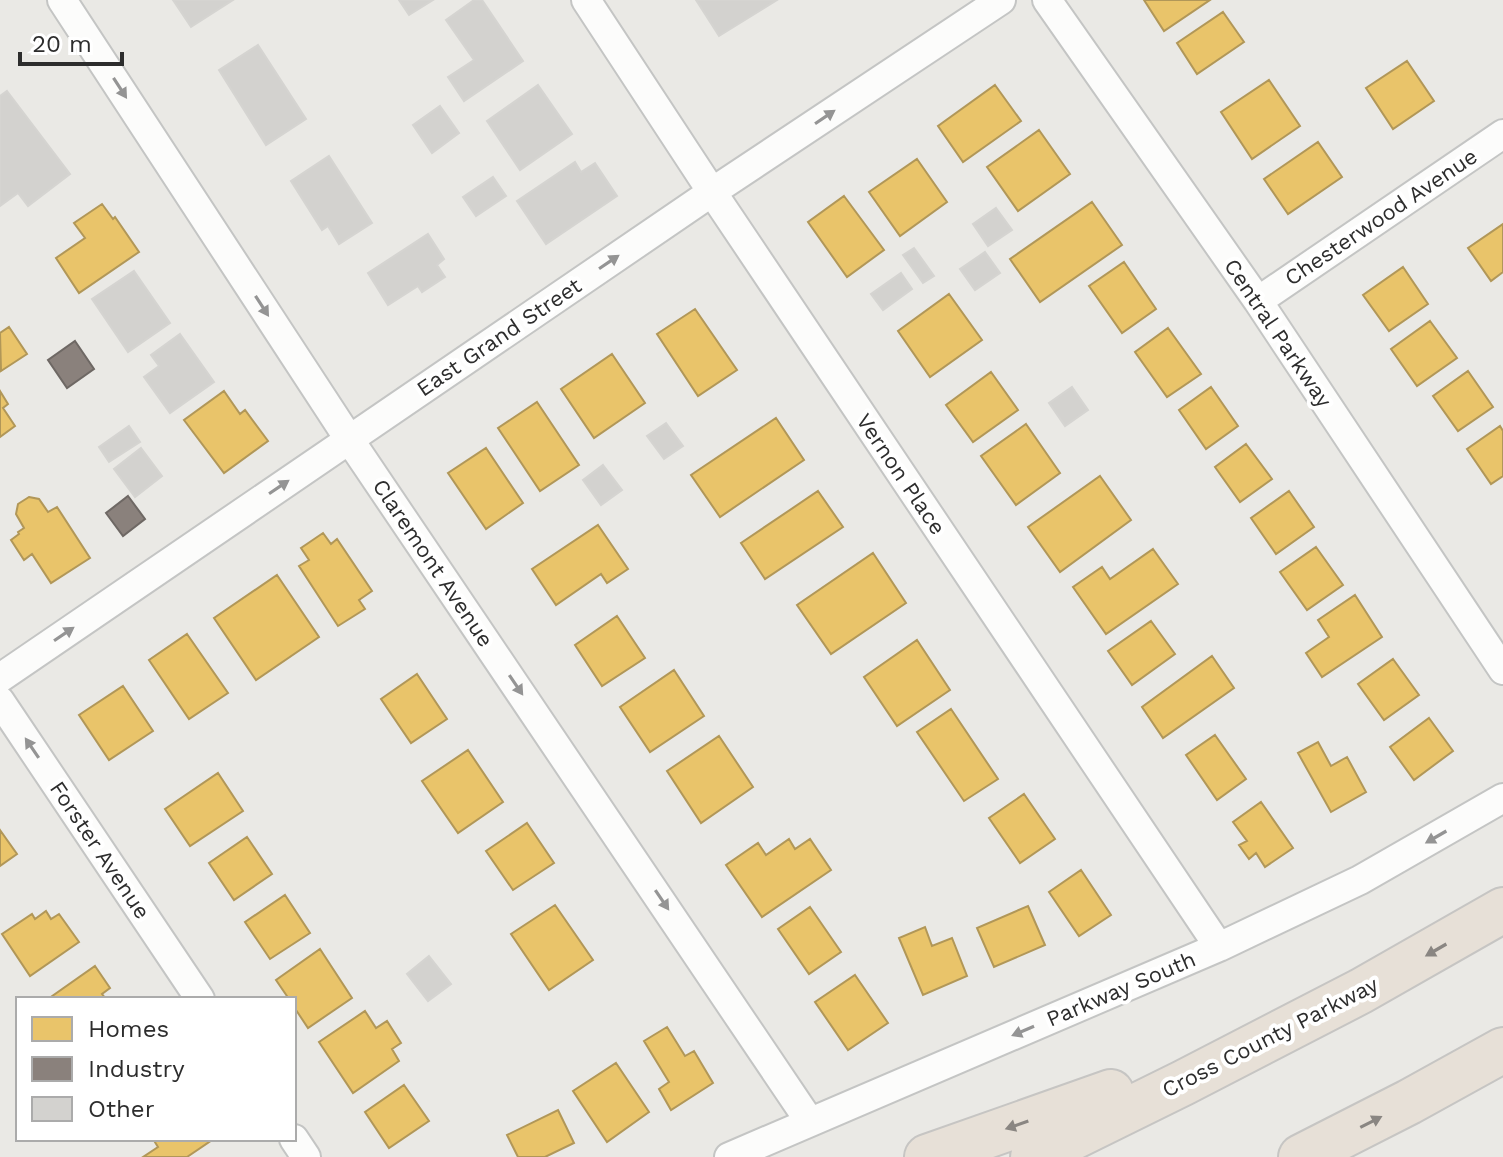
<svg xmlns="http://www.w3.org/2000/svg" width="1503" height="1157" font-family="'Work Sans',sans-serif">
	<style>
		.homes { fill: #e9c46a; stroke: #b19758; stroke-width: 2 }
		.industry { fill: #8a817c; stroke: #6e6864; stroke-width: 2 }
		.building { fill: #d3d2cf; stroke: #d5d4d1; stroke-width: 2 }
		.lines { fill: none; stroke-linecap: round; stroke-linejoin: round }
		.minor-casing { stroke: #c4c5c4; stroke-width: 32 }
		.motorway-casing { stroke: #c6c5c3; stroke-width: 48 }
		.minor { stroke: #fcfcfb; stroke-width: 28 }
		.motorway { stroke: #e7e0d7; stroke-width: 44 }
		.oneway { fill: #949494 }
		.oneway2 { fill: #8a8682 }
		.labels { text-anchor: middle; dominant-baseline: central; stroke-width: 8; stroke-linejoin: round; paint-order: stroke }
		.street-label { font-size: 22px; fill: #2d2d2d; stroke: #fff }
	</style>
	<rect width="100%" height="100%" fill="#eae9e5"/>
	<path class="homes" d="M1144,0H1210L1164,31Z
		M1223,12L1244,42L1197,74L1177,43Z
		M1407,61L1434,101L1393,129L1366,88Z
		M1269,80L1300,126L1252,159L1221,112Z
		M995,85L1021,121L963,162L938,126Z
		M1039,130L1070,174L1018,211L987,167Z
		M1318,142L1342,177L1288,214L1264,179Z
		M917,159L947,202L900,236L869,192Z
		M844,196L884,250L847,277L808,222Z
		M1092,202L1122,245L1040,302L1010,259Z
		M102,204L113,219L115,217L139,252L79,293L56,258L85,238L74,223Z
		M1503,224V272L1491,281L1468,248Z
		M1124,262L1156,309L1122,333L1089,286Z
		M1403,267L1428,304L1389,331L1363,295Z
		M949,294L982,340L930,377L898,331Z
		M695,309L737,370L698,396L657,334Z
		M1430,321L1457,358L1417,386L1391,349Z
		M9,327L27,354L1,371L0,333Z
		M1168,328L1201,374L1167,397L1135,352Z
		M612,354L645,403L594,438L561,389Z
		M1468,371L1493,407L1458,431L1433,396Z
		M991,372L1018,410L973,442L946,405Z
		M1211,387L1238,426L1206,449L1179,410Z
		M0,391L8,404L3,408L15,426L0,437Z
		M224,391L240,414L245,410L268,441L224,473L184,420Z
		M537,402L579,465L540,491L498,428Z
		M776,418L804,460L720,517L691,475Z
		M1026,424L1060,473L1016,505L981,456Z
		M1500,426L1503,431V476L1491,484L1467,449Z
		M1246,444L1272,479L1240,502L1215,467Z
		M486,448L523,503L486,529L448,473Z
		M1100,476L1131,520L1060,572L1028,527Z
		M818,491L843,527L765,579L741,543Z
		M1289,491L1314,527L1276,554L1251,518Z
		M29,497L39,499L48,512L57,507L90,558L51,583L32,554L24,560L11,540L19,534L18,532L24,528L16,514L18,504Z
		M598,525L628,569L607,583L601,574L556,605L532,569Z
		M323,533L331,544L337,539L372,591L359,600L365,609L338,626L299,566L309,560L301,548Z
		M1316,547L1343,585L1307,610L1280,572Z
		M1153,549L1178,584L1106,634L1073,587L1102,567L1110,579Z
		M873,553L906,603L831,654L797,605Z
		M277,575L319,637L256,680L214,618Z
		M1355,595L1382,637L1322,677L1306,653L1329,637L1318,620Z
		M617,616L645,658L602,686L575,645Z
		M1151,621L1175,654L1132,685L1108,651Z
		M187,634L228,693L189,719L149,660Z
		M917,640L950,690L897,726L864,677Z
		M1212,656L1234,688L1163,738L1142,707Z
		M1393,659L1419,695L1384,720L1358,684Z
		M674,670L704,716L650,752L620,707Z
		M417,674L447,719L411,743L381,699Z
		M123,686L153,731L109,760L79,715Z
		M951,709L998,779L964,801L917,732Z
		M1429,718L1453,751L1414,780L1390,747Z
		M1215,735L1246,779L1217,800L1186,755Z
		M719,736L753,787L701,823L667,771Z
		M1318,742L1331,766L1347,757L1366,792L1331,812L1298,753Z
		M468,750L503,802L458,833L422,781Z
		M218,773L243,811L190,846L165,809Z
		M1024,794L1055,839L1020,863L989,818Z
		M1261,802L1293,848L1265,867L1256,853L1249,859L1239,845L1247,841L1233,822Z
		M527,823L554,863L513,890L486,851Z
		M0,830L17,854L0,866Z
		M247,837L272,874L234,900L209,863Z
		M789,839L795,849L810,839L831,870L762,917L726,865L758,843L766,855Z
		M1081,870L1111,915L1079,936L1049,892Z
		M285,895L310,933L270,959L245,922Z
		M555,905L593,960L549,990L511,934Z
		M1028,906L1045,945L994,967L977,928Z
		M810,907L841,952L809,974L778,929Z
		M46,911L51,919L59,914L79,942L30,976L2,934L32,914L35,919Z
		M925,927L932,946L952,938L967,976L923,995L899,938Z
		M320,949L352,998L308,1028L294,1007V999H289L276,980Z
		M95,966L110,988L102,994L106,999H48Z
		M855,975L888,1023L848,1050L815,1002Z
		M365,1011L376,1028L387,1021L401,1043L392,1049L399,1061L353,1093L319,1042Z
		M667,1027L685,1056L694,1051L713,1083L671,1110L659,1089L669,1082L644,1041Z
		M616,1063L649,1112L607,1142L573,1091Z
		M404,1085L429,1121L389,1148L365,1112Z
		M558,1110L574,1143L545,1157H518L507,1135Z
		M153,1139H211L212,1140L187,1157H143L158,1147Z"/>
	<path class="industry" d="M75,341L94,369L67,388L48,360Z
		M128,496L145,519L123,536L106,513Z"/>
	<path class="building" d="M173,0H233L191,27Z
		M399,0H433L409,15Z
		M474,0H482L523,61L464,101L448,77L474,60L446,20Z
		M696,0H777L719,36Z
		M258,45L306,119L266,145L219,70Z
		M538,85L572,134L520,170L487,121Z
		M7,91L70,174L28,206L18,193L0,206V96Z
		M440,106L459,133L432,153L413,125Z
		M329,156L372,223L339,244L328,226L322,230L291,181Z
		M575,162L581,172L595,163L617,196L546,244L517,201Z
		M493,177L506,196L476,216L463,197Z
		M996,208L1012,230L988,246L973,224Z
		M428,234L444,259L437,265L445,277L422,292L418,286L388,305L368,273Z
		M914,248L934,276L923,283L903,255Z
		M985,252L1000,273L975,290L960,269Z
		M134,271L170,323L128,352L92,299Z
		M901,273L912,289L883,310L871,294Z
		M180,334L214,382L170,413L144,377L159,366L151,355Z
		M1072,387L1088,410L1065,426L1049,403Z
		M666,423L683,446L664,459L647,436Z
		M129,426L140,442L109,462L99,447Z
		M141,448L162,476L135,497L114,469Z
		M603,465L622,490L601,505L583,480Z
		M429,956L451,984L428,1001L407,974Z"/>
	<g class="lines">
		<g class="minor-casing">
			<path id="minor" d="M62,0L349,439L810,1122
				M586,0L712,192L1219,947
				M1047,0L1258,301L1503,670
				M1258,301L1503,134
				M0,678L712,192L1001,0
				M0,701L200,999
				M294,1139L306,1157
				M729,1157L1219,947L1360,880L1503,798"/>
		</g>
		<g class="motorway-casing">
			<path id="motorway" d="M927,1157L1111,1092
				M1033,1157L1183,1083L1361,991L1503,910
				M1301,1157L1409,1102L1503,1050"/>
		</g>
		<use href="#minor" class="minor"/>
		<use href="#motorway" class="motorway"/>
	</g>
	<defs><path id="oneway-solid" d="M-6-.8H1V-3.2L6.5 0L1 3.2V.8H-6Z" transform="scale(2)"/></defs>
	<g class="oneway">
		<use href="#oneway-solid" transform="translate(120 88) rotate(57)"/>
		<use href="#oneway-solid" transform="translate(825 117) rotate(-34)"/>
		<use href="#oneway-solid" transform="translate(609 262) rotate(-34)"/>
		<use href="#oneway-solid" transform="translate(262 306) rotate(57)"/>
		<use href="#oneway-solid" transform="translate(279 487) rotate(-34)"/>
		<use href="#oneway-solid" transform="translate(64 634) rotate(-34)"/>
		<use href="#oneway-solid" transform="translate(516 685) rotate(56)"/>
		<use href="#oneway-solid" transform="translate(32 748) rotate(-124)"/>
		<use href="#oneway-solid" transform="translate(1436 837) rotate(150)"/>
		<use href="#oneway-solid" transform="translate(662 900) rotate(56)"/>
		<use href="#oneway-solid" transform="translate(1023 1031) rotate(157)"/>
	</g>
	<g class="oneway2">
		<use href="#oneway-solid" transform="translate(1436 950) rotate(150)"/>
		<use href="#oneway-solid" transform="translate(1371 1122) rotate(-27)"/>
		<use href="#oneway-solid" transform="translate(1017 1125) rotate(161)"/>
	</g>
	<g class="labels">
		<g class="street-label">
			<text transform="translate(1381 217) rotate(-34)">Chesterwood Avenue</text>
			<text transform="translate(1278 333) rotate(56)">Central Parkway</text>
			<text transform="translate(499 337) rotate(-34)">East Grand Street</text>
			<text transform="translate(901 474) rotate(56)">Vernon Place</text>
			<text transform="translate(433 563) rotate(56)">Claremont Avenue</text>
			<text transform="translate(100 850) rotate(56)">Forster Avenue</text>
			<text transform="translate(1121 989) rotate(-23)">Parkway South</text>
			<text transform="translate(1270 1037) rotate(-27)">Cross County Parkway</text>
		</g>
	</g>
	<rect x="16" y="997" width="280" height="144" fill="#ffffff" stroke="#ababab" stroke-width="2"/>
	<rect x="32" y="1017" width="40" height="24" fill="#e9c46a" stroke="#ababab" stroke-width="2"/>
	<text x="88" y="1037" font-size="24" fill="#2d2d2d">Homes</text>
	<rect x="32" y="1057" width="40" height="24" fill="#8a817c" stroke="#ababab" stroke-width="2"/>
	<text x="88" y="1077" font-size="24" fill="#2d2d2d">Industry</text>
	<rect x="32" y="1097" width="40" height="24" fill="#d3d2cf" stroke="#ababab" stroke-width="2"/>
	<text x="88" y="1117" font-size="24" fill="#2d2d2d">Other</text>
	<path d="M20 52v12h102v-12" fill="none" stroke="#2d2d2d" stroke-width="4"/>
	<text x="32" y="52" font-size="24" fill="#2d2d2d" stroke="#ffffff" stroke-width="6" paint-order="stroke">20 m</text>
</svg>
